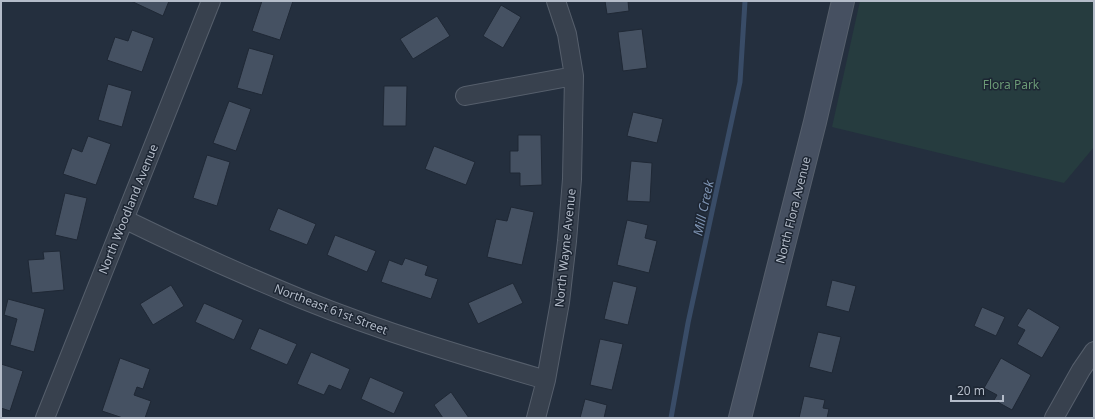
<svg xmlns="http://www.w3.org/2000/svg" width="1095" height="419" font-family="'Noto Sans',sans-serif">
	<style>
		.green { fill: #263c3f }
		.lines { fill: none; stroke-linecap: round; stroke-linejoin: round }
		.stream { stroke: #394c67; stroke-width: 5 }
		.building { fill: #455162; stroke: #1f2835 }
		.street-casing { stroke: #565f6c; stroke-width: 20 }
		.secondary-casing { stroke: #565f6c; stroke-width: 24 }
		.street { stroke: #38414e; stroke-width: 18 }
		.secondary { stroke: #465061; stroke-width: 22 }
		.labels { text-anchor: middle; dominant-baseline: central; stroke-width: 3; stroke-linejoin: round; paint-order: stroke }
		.park-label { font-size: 12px; fill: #6b9a76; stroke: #1d2633 }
		.street-label { font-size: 12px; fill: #b4bcc9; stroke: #1d2633 }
		.water-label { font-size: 13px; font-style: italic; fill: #7c92b1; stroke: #1d2633 }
	</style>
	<rect width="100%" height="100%" fill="#242f3e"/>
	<path class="green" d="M860,1H1094V147L1064,183L832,127Z"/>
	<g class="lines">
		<path class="stream" d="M671,418L688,323L740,82L745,1"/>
	</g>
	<path class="building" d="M131,1H169L163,16Z
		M262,1H293L280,40L252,31Z
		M605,1H628L629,11L607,14Z
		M501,5L521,17L503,48L483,36Z
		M437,16L450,36L413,59L400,39Z
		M642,29L647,68L623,71L618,32Z
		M132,30L154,38L142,72L107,60L115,37L128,41Z
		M249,48L274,55L262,95L237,88Z
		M108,84L132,91L122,127L98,120Z
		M384,86H407L406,126H383Z
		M229,101L251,109L236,151L213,143Z
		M633,112L663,119L657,143L627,136Z
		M518,135H541L542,185L520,186V173H510V151H518Z
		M88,136L111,144L96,185L63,174L72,148L82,152Z
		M434,146L475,162L466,185L425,169Z
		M207,155L230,162L217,206L193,198Z
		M631,161L652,163L650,202L627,201Z
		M65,193L87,198L77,240L55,235Z
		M511,207L534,212L522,265L487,257L496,219L507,221Z
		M278,208L316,224L307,245L269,230Z
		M627,220L648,225L645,238L657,241L649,273L617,265Z
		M335,235L376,251L367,272L327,255Z
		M60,251L64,290L32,293L28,260L44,259L43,252Z
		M405,258L428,266L425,275L438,279L431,299L381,282L389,260L402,265Z
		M832,280L856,286L849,312L826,306Z
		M613,281L637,287L628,325L604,319Z
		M513,283L523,303L478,324L468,303Z
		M171,285L184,306L153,325L140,304Z
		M8,299L45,309L34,352L10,345L17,319L4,315Z
		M204,303L243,320L234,340L195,322Z
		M982,307L1005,317L996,336L974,326Z
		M1028,308L1060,327L1042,358L1017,344L1025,330L1017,326Z
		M259,328L297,344L287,365L250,349Z
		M818,332L841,337L832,373L809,367Z
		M600,339L623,344L612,390L590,385Z
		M311,352L350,369L341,390L329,385L324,395L297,384Z
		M120,358L150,369L143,389L137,387L134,395L151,401L145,418H123L102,411Z
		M1001,358L1031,375L1012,410L994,400L997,395L984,388Z
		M1,364L23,371L10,411L1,408Z
		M370,377L404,392L394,414L361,399Z
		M451,392L469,418H443L434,405Z
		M804,396L825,400L823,408L829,409L827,418H799Z
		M585,399L607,405L604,418H580Z"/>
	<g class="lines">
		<g class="street-casing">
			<path id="street" d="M465,96L574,76
				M124,219C183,248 243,275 304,300C383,332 464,356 546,380
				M45,418L211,1
				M536,418L546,380L560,302L567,241L572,179L574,76L567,34L556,1
				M1054,418L1081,370L1094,351"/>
		</g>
		<g class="secondary-casing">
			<path id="secondary" d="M740,418L815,122L843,1"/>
		</g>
		<use href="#street" class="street"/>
		<use href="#secondary" class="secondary"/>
	</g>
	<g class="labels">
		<g class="park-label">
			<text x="1011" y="84">Flora Park</text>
		</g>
		<g class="street-label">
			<text transform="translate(128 209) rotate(-68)">North Woodland Avenue</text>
			<text transform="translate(793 210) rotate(-76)">North Flora Avenue</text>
			<text transform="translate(565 248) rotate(-84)">North Wayne Avenue</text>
			<text transform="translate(331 309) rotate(21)">Northeast 61st Street</text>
		</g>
		<g class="water-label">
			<text transform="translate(703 208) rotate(-78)">Mill Creek</text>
		</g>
	</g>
	<rect width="1095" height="419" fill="none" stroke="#b4bcc9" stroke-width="4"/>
	<path d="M951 395v6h52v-6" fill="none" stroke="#b4bcc9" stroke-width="2"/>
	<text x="957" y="395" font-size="12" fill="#b4bcc9" stroke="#1d2633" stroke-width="3" paint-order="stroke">20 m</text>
</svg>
